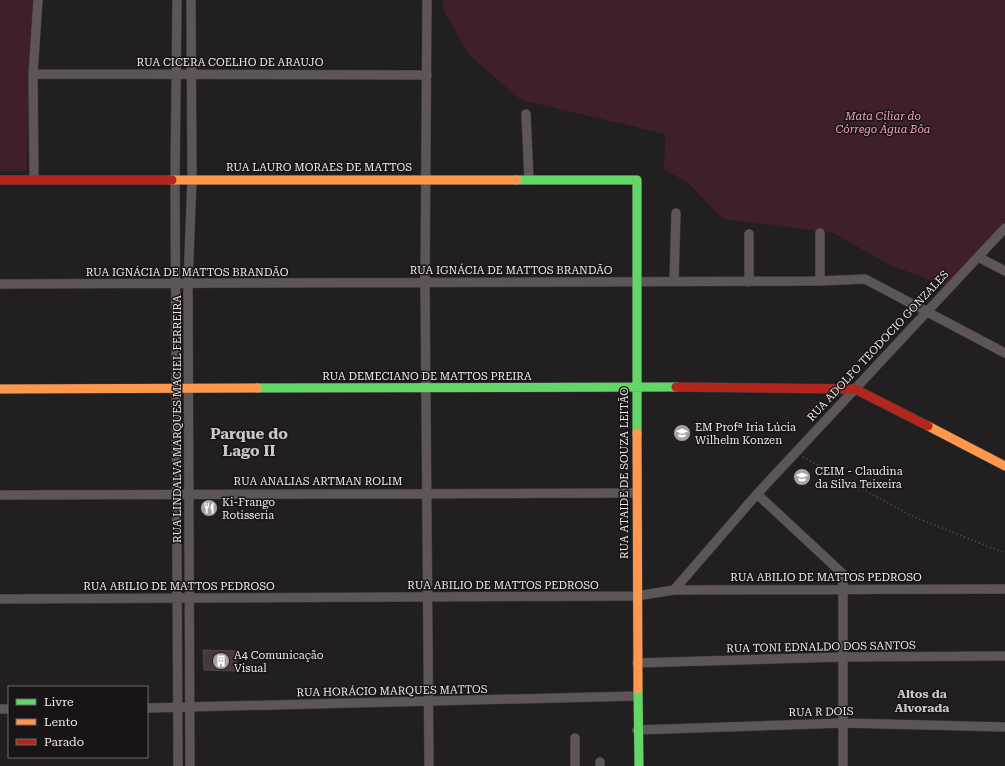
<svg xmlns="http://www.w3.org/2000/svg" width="1005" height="766" font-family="'Roboto Serif',serif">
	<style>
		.green { fill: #3f1f2b }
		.building { fill: #46383d; stroke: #4b484a }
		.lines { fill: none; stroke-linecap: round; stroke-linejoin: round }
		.street-casing { stroke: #3e3c3c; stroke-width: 10 }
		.fast-casing { stroke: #3e3c3c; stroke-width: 10 }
		.slow-casing { stroke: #3e3c3c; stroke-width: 10 }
		.jam-casing { stroke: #3e3c3c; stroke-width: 10 }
		.path { stroke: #5e595c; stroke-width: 1.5; stroke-dasharray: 1 3; stroke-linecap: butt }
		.street { stroke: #5e5558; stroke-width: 9 }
		.fast { stroke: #63d668; stroke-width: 9 }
		.slow { stroke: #ff974d; stroke-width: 9 }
		.jam { stroke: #b3261e; stroke-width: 9 }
		.labels { text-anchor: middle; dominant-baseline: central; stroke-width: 3; stroke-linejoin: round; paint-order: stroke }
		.street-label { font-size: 11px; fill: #eeeaeb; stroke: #191416 }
		.park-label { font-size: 11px; font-style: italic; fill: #f4a2bd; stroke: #191416 }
		.poi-label { font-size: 11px; fill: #eeeaeb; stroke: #191416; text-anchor: start }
		.neighbourhood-label { font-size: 12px; font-weight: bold; fill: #ccc4c6; stroke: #191416 }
		.district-label { font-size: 15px; font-weight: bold; fill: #ccc4c6; stroke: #191416 }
	</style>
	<rect width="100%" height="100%" fill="#221f20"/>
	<path class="green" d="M0,0H33V82L29,86L27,171H0Z
		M443,0H1005V227L950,287L892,266L833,233L723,219L688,183L664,169L665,134L521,100L469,55L443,9Z"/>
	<path class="building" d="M203,650L237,651V671L204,670Z"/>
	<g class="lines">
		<g class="street-casing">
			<path id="street" d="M177,0L175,179L178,766
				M427,0L425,283L429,766
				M33,74L427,75
				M526,114L529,180
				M34,179L33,74L38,0
				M820,233V281
				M978,257L1005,271
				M674,282L676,213
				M749,282V234
				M0,284L820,281L865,279L1005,353
				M757,494L843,574V766
				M0,495L636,493
				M674,590L757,494L1005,228
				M0,599L637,596L674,590L1005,589
				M637,663L843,657L1005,656
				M147,708L637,696
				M0,709H9
				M637,730L844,723L1005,727
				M600,762V766
				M190,766L188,283L192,179L191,0
				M575,766V738"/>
		</g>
		<g class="fast-casing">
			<path id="fast" d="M517,180H637V433
				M257,388L676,387
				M638,689L639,766"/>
		</g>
		<g class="slow-casing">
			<path id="slow" d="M172,180H517
				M0,389L257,388
				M928,426L1005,466
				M637,433L638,689"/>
		</g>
		<g class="jam-casing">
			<path id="jam" d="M0,180H172
				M676,387L855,389L928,426"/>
		</g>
		<path class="path" d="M803,457L914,517L1005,553"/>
		<use href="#street" class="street"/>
		<use href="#fast" class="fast"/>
		<use href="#slow" class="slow"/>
		<use href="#jam" class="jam"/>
	</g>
	<defs>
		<g id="school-disc" transform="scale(0.9)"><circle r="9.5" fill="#a7a3a4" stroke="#191416"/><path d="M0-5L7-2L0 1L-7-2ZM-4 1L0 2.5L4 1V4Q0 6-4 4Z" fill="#fff"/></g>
		<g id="restaurant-disc" transform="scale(0.9)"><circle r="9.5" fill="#a7a3a4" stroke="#191416"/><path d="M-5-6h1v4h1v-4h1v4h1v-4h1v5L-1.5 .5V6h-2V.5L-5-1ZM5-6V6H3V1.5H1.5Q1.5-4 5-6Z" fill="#fff"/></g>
		<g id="building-disc" transform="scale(0.9)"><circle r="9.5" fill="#a7a3a4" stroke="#191416"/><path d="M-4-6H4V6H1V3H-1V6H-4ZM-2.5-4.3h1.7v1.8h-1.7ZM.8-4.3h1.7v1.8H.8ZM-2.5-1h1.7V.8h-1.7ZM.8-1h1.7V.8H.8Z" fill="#fff"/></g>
	</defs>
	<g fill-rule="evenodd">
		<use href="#school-disc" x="682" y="433"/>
		<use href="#school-disc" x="802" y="477"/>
		<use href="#restaurant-disc" x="209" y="508"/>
		<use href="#building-disc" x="221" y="661"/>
	</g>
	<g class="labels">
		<g class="street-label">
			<text x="230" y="62">RUA CICERA COELHO DE ARAUJO</text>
			<text x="319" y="167">RUA LAURO MORAES DE MATTOS</text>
			<text x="511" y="270">RUA IGNÁCIA DE MATTOS BRANDÃO</text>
			<text x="187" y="272">RUA IGNÁCIA DE MATTOS BRANDÃO</text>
			<text transform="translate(878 346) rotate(-47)">RUA ADOLFO TEODOCIO GONZALES</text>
			<text x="427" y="376">RUA DEMECIANO DE MATTOS PREIRA</text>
			<text transform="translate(177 419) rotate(-90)">RUA LINDALVA MARQUES MACIEL FERREIRA</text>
			<text transform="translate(624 473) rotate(-90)">RUA ATAIDE DE SOUZA LEITÃO</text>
			<text x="318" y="481">RUA ANALIAS ARTMAN ROLIM</text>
			<text x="826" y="577">RUA ABILIO DE MATTOS PEDROSO</text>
			<text x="503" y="585">RUA ABILIO DE MATTOS PEDROSO</text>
			<text x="179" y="586">RUA ABILIO DE MATTOS PEDROSO</text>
			<text transform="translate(821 647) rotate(-1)">RUA TONI EDNALDO DOS SANTOS</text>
			<text transform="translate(392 691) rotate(-1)">RUA HORÁCIO MARQUES MATTOS</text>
			<text transform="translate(821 712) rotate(-1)">RUA R DOIS</text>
		</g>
		<g class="park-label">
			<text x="883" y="116">Mata Ciliar do<tspan x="883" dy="13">Córrego Água Bôa</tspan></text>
		</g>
		<g class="poi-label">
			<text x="695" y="427">EM Profª Iria Lúcia<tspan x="695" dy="13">Wilhelm Konzen</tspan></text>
			<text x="815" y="471">CEIM - Claudina<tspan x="815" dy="13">da Silva Teixeira</tspan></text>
			<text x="222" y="502">Ki-Frango<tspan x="222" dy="13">Rotisseria</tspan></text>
			<text x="234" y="655">A4 Comunicação<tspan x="234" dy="13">Visual</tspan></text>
		</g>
		<g class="neighbourhood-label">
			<text x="922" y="694">Altos da<tspan x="922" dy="14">Alvorada</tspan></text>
		</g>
		<g class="district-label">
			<text x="249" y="434">Parque do<tspan x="249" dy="17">Lago II</tspan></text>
		</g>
	</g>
	<rect x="8" y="686" width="140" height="72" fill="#191416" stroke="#6e6a6b"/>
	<rect x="16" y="699" width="20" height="6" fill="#63d668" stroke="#6e6a6b"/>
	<text x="44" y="706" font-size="12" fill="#eeeaeb">Livre</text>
	<rect x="16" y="719" width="20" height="6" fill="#ff974d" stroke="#6e6a6b"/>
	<text x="44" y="726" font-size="12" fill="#eeeaeb">Lento</text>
	<rect x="16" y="739" width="20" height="6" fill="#b3261e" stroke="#6e6a6b"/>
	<text x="44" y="746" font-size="12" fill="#eeeaeb">Parado</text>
</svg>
